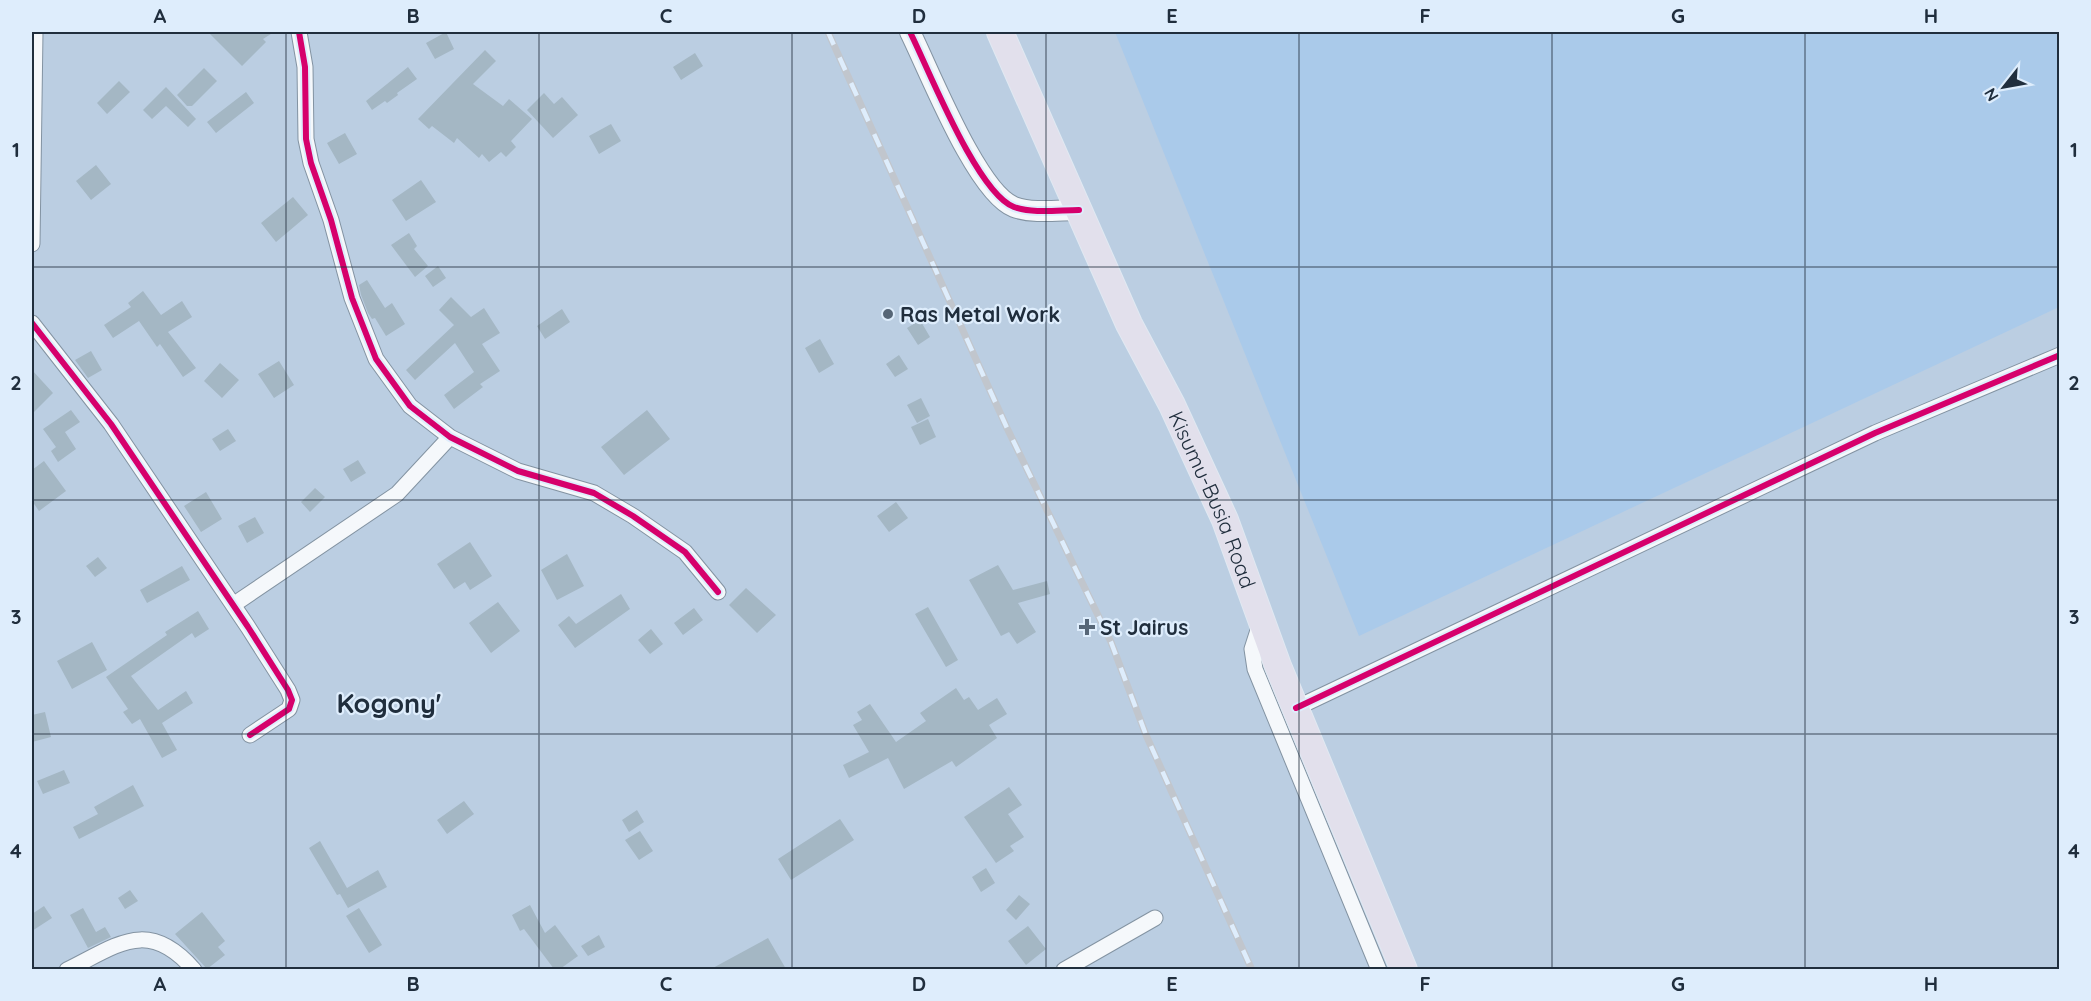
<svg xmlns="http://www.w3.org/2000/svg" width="2091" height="1001" font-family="Quicksand,sans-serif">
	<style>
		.built { fill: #aacaea }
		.building { fill: #a4b7c4 }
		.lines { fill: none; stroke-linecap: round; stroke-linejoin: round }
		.minor-casing { stroke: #8393a2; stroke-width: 17 }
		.tertiary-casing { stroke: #8393a2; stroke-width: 22 }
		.trunk-casing { stroke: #e0e9f2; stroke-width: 28 }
		.minor { stroke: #f5f8fb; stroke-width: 15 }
		.tertiary { stroke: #f5f8fb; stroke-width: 20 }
		.trunk { stroke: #e2e0ec; stroke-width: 26 }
		.rail-casing { stroke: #c1c6cd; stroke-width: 7 }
		.rail { stroke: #deedfc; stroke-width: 4.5; stroke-dasharray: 14; stroke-linecap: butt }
		.cycleway-casing { stroke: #deedfc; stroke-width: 10 }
		.cycleway { stroke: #d6006c; stroke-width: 6 }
		.grid { fill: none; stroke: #202e3d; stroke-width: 1.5; stroke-opacity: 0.55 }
		.poi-dot { fill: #566677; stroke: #deedfc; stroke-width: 2 }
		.labels { text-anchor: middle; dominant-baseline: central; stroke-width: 4.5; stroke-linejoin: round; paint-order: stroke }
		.poi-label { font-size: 21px; font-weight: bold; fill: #202e3d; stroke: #deedfc; text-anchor: start }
		.street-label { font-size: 21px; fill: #202e3d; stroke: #deedfc }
		.district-label { font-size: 27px; font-weight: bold; fill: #202e3d; stroke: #deedfc }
		.neatline { fill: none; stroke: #202e3d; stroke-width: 2 }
		.grid-label { font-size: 20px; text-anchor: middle; font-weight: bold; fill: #202e3d }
	</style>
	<rect width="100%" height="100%" fill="#bbcee2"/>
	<path class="built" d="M1115,32H2059V307L1359,636Z"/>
	<path class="building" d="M208,32H274L263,39L266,42L242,66Z
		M446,32L454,49L435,59L426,43Z
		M485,50L496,61L473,84L503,106L509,99L532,119L511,141L516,147L506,157L501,152L489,162L482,154L479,158L457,138L454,143L432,126L429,129L418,119Z
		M695,53L703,66L681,80L673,67Z
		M408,67L417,79L397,93L398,95L387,103L385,101L372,110L366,101Z
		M204,68L217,81L192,106H187L177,95Z
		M119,81L130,92L107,114L97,103Z
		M166,87L196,119L188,127L166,106L152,119L143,110Z
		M246,92L254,103L216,133L207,122Z
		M544,93L554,104L562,97L578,115L553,138L527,110Z
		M611,124L621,141L599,154L589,136Z
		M345,133L357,154L339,164L327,143Z
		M96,165L111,184L91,200L76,181Z
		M421,180L436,202L406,221L392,200Z
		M293,197L308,215L276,242L261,223Z
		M409,233L417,246L414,249L428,266L415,277L391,245Z
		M438,266L446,278L433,287L425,276Z
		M367,280L385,308L392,303L405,324L386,336L375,318L372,319L368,313L361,295L359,285Z
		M143,291L161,315L182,301L192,317L168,332L196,368L183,377L160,344L157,347L139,321L113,338L104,325L131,307L128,303Z
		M451,297L471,317L484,308L500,333L482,344L500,371L480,384L483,387L454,409L444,395L474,372L455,343L415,380L406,370L454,325L439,310Z
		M562,309L570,322L545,339L537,326Z
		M920,320L930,337L918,345L907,328Z
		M820,339L834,364L819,373L805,348Z
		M91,351L102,370L88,378L75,360Z
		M899,355L908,369L895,377L886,364Z
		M279,361L294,385L274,398L258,374Z
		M220,363L239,380L222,398L204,381Z
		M32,370L53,393L32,414Z
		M921,398L930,416L917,423L907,405Z
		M71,410L80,422L65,432L76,449L58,462L51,451L56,447L43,429Z
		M647,410L670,439L624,475L601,447Z
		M928,419L936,437L920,445L911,427Z
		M228,429L236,441L220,451L212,439Z
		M358,460L366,473L351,482L343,469Z
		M44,461L66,491L39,511L32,501V470Z
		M315,488L325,497L310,512L301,502Z
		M206,492L222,519L201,532L184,506Z
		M896,502L908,518L889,532L877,516Z
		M255,517L264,533L247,543L238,526Z
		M470,542L492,576L470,590L465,582L454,589L437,564Z
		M567,554L584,586L557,600L541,570Z
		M98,557L107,568L95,577L86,566Z
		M998,565L1013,590L1047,581L1050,594L1018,603L1036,632L1017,644L1009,632L1001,636L969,580Z
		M182,566L190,580L147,603L140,590Z
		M746,588L776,615L757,633L729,605Z
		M621,594L630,609L575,648L558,625L569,616L576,624Z
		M498,602L520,631L491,653L469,623Z
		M928,607L958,660L946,667L915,614Z
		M694,608L703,620L683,635L674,623Z
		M198,611L209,629L195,638L192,633L131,676L158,710L186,691L193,703L162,723L177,750L162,758L140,719L132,724L123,712L128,709L106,677L167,635L165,632Z
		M651,629L663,644L650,654L638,640Z
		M92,642L107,670L72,689L57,661Z
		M956,688L964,700L969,697L978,710L997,698L1007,714L989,725L997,738L956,767L952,761L904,789L888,758L849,778L843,765L869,752L853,725L862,720L857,712L870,704L896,742L926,721L920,713Z
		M45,712L51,737L32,742V715Z
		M64,770L70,783L43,794L37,781Z
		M133,785L144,806L79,839L73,827L98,814L94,807Z
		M1009,787L1022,805L1008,814L1024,837L1010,846L1014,851L996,863L964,817Z
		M464,801L474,814L447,834L437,820Z
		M637,810L644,822L629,832L622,820Z
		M840,819L854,840L791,880L778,859Z
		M640,831L653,851L639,860L625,840Z
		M320,841L347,888L378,870L387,887L348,908L340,894L337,895L309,848Z
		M986,868L995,883L981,892L972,877Z
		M130,890L138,901L125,909L118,898Z
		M1019,895L1030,904L1016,920L1006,910Z
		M530,905L545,933L555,925L578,956L560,969H554L524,929L520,931L512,915Z
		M44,906L52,918L32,931V914Z
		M83,908L96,932L105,927L111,937L88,948L70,915Z
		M359,908L382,945L369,953L346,916Z
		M202,912L225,941L218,947L225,955L207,969L175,934Z
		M1028,926L1046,949L1026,965L1008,941Z
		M599,935L605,947L588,956L581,946Z
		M768,938L786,969H711Z"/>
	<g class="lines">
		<g class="minor-casing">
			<path id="minor" d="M299,32L305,67L306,139L311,163L331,220L352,298L376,359L410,406L450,437L518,471L594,493L633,516L685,552L718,592
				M32,244L35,32
				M32,323L111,424L248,627L288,690L292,700L289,709L250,735
				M233,605L397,494L450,437
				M1261,621L1252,649L1255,669L1379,970
				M1296,708L1875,433L2060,355
				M67,970C118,945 148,917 194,970
				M1064,970L1155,918"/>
		</g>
		<g class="tertiary-casing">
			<path id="tertiary" d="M910,32C929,70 977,193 1014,207C1033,214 1059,210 1079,210"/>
		</g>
		<g class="trunk-casing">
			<g id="trunk">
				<path id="s1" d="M1000,32L1129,324L1172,405L1225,520L1278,666L1404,970"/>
			</g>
		</g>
		<use href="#minor" class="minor"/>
		<use href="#tertiary" class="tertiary"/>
		<use href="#trunk" class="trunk"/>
		<g class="rail-casing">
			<path id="rail" d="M828,32L1007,428L1111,642L1146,735L1252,970"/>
		</g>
		<use href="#rail" class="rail"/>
		<g class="cycleway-casing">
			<path id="cycleway" d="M299,32L305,67L306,139L311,163L331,220L352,298L376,359L410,406L450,437L518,471L594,493L633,516L685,552L718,592
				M910,32C929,70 977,193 1014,207C1033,214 1059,210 1079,210
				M32,323L111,424L248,627L288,690L292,700L289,709L250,735
				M1296,708L1875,433L2060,355"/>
		</g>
		<use href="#cycleway" class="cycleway"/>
	</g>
	<path class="grid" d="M286,32V970M539,32V970M792,32V970M1046,32V970M1299,32V970M1552,32V970M1805,32V970M32,267H2060M32,500H2060M32,734H2060"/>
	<g class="poi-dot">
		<circle cx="888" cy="314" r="6"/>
		<path d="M1084 618h6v6h6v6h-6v6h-6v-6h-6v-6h6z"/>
	</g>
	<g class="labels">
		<g class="poi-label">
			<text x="900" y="314">Ras Metal Work</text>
			<text x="1100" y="627">St Jairus</text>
		</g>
		<g class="street-label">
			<text stroke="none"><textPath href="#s1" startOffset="514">Kisumu-Busia Road</textPath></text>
		</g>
		<g class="district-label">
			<text x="389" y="703">Kogony'</text>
		</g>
	</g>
	<rect width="2091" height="1001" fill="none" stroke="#deedfc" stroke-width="66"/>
	<g transform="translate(2004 87) rotate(239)" stroke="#deedfc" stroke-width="4.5" paint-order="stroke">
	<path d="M0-4.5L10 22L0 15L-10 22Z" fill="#202e3d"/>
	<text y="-9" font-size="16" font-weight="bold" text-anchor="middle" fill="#202e3d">N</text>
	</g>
	<rect x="33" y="33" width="2025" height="935" class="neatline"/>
	<g class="grid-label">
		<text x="160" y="23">A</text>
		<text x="413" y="23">B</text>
		<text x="666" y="23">C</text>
		<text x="919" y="23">D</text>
		<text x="1172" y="23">E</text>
		<text x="1425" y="23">F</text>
		<text x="1678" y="23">G</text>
		<text x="1931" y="23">H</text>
		<text x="16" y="157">1</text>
		<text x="2074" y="157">1</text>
		<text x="16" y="390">2</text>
		<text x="2074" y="390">2</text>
		<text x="16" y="624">3</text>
		<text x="2074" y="624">3</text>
		<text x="16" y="858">4</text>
		<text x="2074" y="858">4</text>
		<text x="160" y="991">A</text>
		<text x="413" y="991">B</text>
		<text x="666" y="991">C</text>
		<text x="919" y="991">D</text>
		<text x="1172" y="991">E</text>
		<text x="1425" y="991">F</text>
		<text x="1678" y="991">G</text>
		<text x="1931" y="991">H</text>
	</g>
</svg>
